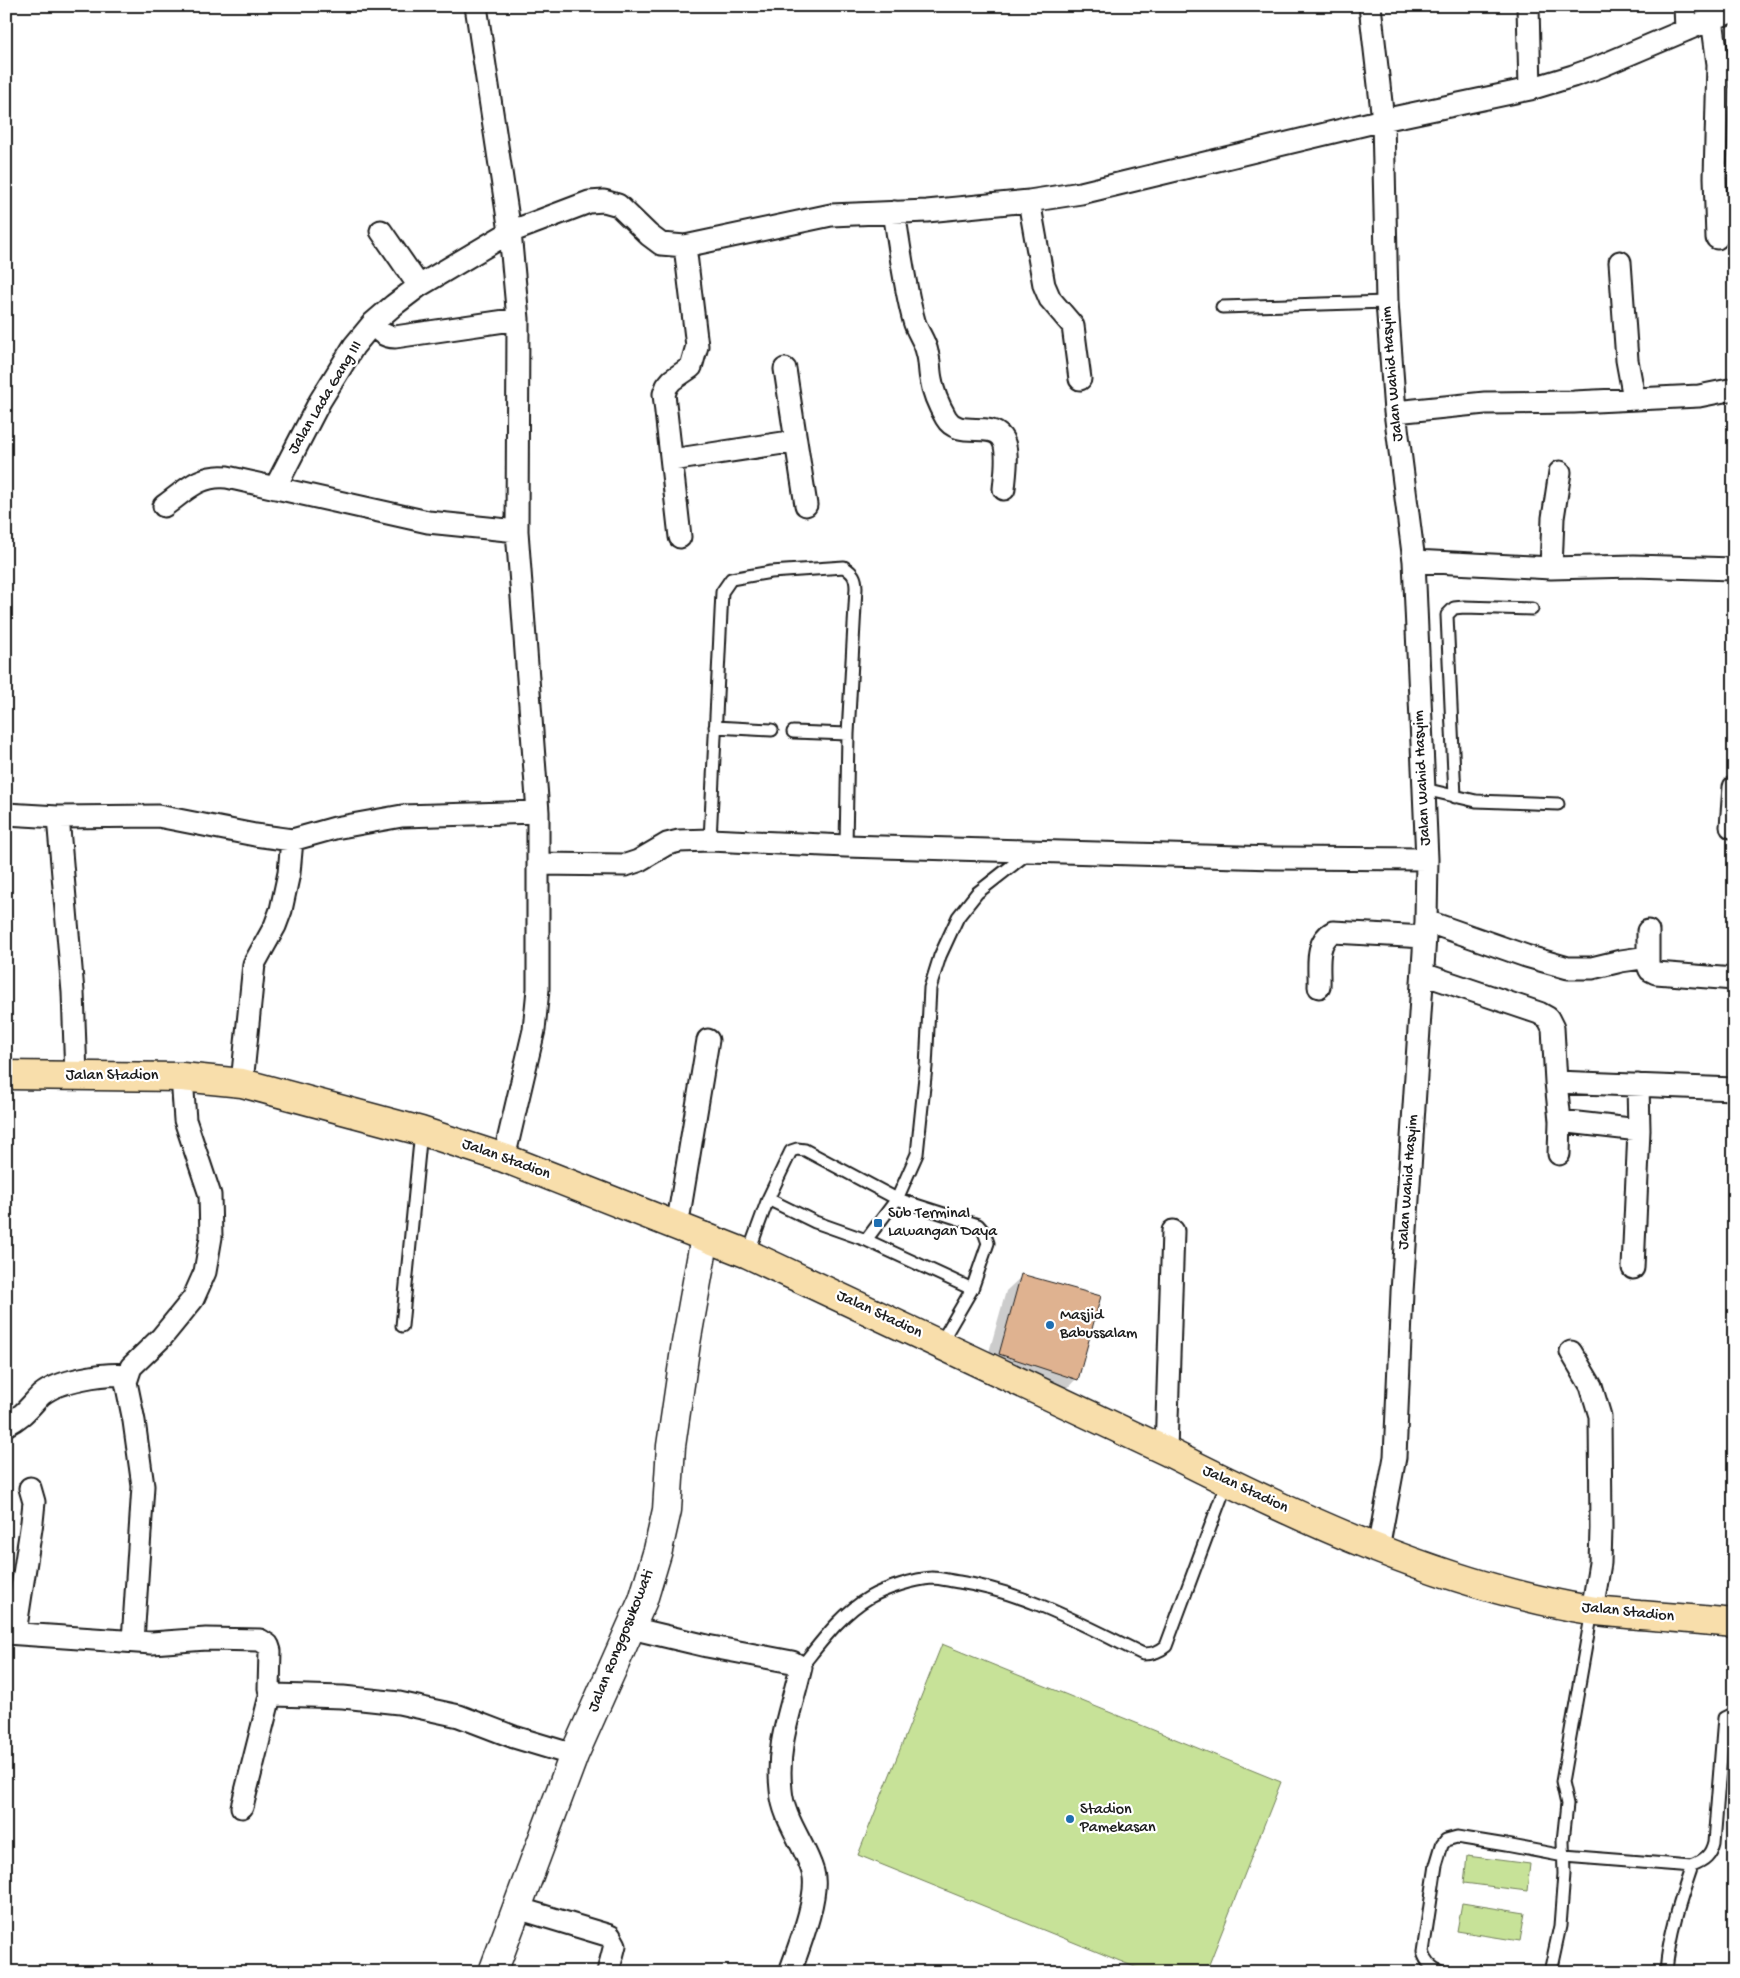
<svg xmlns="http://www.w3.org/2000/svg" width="1740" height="1978" font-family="'Gochi Hand',sans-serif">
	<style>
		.green { fill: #c7e298; stroke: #727f5a }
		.shadow { fill: #0003 }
		.building { fill: #dfb290; stroke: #1c1c1c }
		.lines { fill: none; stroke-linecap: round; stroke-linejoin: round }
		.lane-casing { stroke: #1c1c1c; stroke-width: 15 }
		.street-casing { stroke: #1c1c1c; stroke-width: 25 }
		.secondary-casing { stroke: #1c1c1c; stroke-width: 31 }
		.primary-casing { stroke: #1c1c1c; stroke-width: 31 }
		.lane { stroke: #fff; stroke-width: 11 }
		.street { stroke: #fff; stroke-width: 21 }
		.secondary { stroke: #fff; stroke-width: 28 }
		.primary { stroke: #f8deab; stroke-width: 28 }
		.poi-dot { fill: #1f6fb2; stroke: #fff; stroke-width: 2 }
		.labels { text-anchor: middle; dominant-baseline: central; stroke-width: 4.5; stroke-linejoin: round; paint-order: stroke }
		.street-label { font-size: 16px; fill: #1c1c1c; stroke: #fff }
		.poi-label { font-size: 16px; fill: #1c1c1c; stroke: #fff; text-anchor: start }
	</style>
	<rect width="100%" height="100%" fill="#fff"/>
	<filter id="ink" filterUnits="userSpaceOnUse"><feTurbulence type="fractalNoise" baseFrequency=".02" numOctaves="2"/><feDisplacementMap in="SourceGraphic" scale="10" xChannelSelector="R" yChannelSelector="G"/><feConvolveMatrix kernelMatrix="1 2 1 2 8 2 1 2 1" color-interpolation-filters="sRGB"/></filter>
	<g filter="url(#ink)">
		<path class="green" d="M942,1644L1281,1782L1206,1972H1147L858,1855Z
			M1467,1856L1530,1864L1527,1891L1464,1883Z
			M1462,1903L1525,1913L1520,1941L1457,1931Z"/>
		<path class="shadow" d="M1022,1276L1076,1379L1061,1395L984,1370L1006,1291Z"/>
		<path class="building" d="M1021,1274L1101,1296L1078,1380L999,1354Z"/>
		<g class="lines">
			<g class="lane-casing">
				<path id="lane" d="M1222,307L1387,302
					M715,727L772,730
					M793,732L848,734
					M1424,789L1476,801L1558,804
					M1455,797L1447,615L1454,608L1464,607L1532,609
					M710,840L722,592L731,579L771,572L844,567C853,573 856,577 856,588L848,734L846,846
					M768,1199L815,1222L866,1240L972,1289
					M866,1240L897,1199L917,1154L926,1067L930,988L940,956L958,917L977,893L1028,853
					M748,1254L768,1199L791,1151L797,1149L805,1150L897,1199L978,1225L984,1232L988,1243L972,1289L940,1344
					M402,1326L421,1131
					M801,1667C822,1641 841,1614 870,1597C886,1588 915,1579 932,1578C941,1578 950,1581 959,1582C1025,1592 1083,1625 1143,1654C1153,1654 1159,1652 1166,1646L1227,1482
					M1441,1972C1431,1968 1426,1962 1423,1952L1436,1865L1442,1845L1446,1840L1457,1837L1506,1845L1564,1856L1692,1866C1705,1861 1711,1856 1714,1843L1724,1718L1734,1713
					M1550,1972L1560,1926L1564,1874L1563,1841L1567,1804L1562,1782L1592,1611
					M1666,1972C1669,1935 1680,1901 1692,1866"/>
			</g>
			<g class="street-casing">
				<path id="street" d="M476,6L510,232L518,319L517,531L538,812V989L534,1030L504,1158
					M1370,6L1383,120L1387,302L1395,412L1414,561L1427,859L1426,921L1402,1292L1395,1457L1378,1549
					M1528,6L1530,89
					M1685,6L1686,30
					M1712,19L1718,64L1715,177L1717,238
					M1029,201L1044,285L1050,299L1073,326L1080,379
					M894,212C900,248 904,285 914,321C917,332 925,341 927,352C930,361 929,370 931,379C933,392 939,406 946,418C958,439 989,421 1001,437C1010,448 1005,476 1004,489
					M381,231L419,286
					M1620,262L1627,360L1634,398
					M373,323C380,332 384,337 395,337L518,319
					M785,369L796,441
					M1395,412L1485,403L1574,402L1699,396L1734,389
					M672,460L796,441L806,505
					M275,488L320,401L354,346L373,323L394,305L419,286L510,232L589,202L604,201L618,205L649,235L661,244L685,246L831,215L927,211L1029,201L1081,193L1383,120L1530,89L1573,76L1601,66L1712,19L1734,11
					M164,506C185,491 200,474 227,477L428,522L517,531
					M680,537L664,394L667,386L672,380L691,367L697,346L685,246
					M1414,561L1551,568L1634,566L1734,569
					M1551,568L1553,518L1560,472
					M6,814L58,817L158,816L255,835L292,840L335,828L402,816L538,812
					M58,817L73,992L76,1076
					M1731,827L1734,787
					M538,864L626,865L638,861L667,844L679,841L710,840L846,846L1274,858L1427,859
					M1426,921L1526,956L1568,968H1592L1621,961L1648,957
					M1648,931V965L1650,970L1656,973L1734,979
					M1423,974L1539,1013L1548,1018L1553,1028L1556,1082L1734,1089
					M1319,987C1320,969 1314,942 1333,932L1425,937
					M1556,1082L1560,1121L1559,1154
					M242,1083L254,964L275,926L281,910L289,873L292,840
					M1560,1121L1639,1130
					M677,1227L708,1040
					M1633,1268L1639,1130L1638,1085
					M1571,1352L1591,1386L1600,1416L1601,1528L1600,1563L1592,1611
					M6,1425C24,1416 28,1408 41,1395C59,1380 104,1373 127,1375
					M1166,1451L1173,1231
					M631,1628L707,1646L792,1662L801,1667C791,1711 776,1744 781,1790C783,1820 805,1844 813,1872C820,1895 798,1949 790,1972
					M6,1633L152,1643L206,1639L260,1640L268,1645L270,1651L269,1689L274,1695L343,1697L399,1703L459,1716L514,1737L574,1755
					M15,1633L32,1522L34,1502L30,1488
					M133,1641L143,1486L134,1421L126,1382L131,1367L162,1337L193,1299L205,1272L211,1237L210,1195L185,1120L182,1077
					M242,1807L271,1692
					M517,1908L610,1936L615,1945L608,1972"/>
			</g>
			<g class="secondary-casing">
				<path id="secondary" d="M493,1972L574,1755L643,1600L658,1550L667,1510L671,1446L686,1343L705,1237"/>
			</g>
			<g class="primary-casing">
				<path id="primary" d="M6,1075L182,1077L242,1083L421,1131L504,1158L748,1254L1166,1451C1300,1519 1441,1585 1590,1610C1606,1613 1623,1613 1639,1615C1671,1617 1702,1620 1734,1623"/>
			</g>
			<use href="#lane" class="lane"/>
			<use href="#street" class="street"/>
			<use href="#secondary" class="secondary"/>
			<use href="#primary" class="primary"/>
		</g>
	</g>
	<g class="poi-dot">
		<rect x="873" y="1218" width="10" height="10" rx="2.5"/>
		<circle cx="1050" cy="1325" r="5"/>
		<circle cx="1070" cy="1819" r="5"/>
	</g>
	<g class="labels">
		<g class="street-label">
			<text transform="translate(1393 374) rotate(-95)">Jalan Wahid Hasyim</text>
			<text transform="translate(326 398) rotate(-59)">Jalan Lada Gang III</text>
			<text transform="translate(1423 778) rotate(-93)">Jalan Wahid Hasyim</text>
			<text x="112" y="1076">Jalan Stadion</text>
			<text transform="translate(506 1160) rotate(20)">Jalan Stadion</text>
			<text transform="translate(1409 1182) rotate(-86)">Jalan Wahid Hasyim</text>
			<text transform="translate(879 1315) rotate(25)">Jalan Stadion</text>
			<text transform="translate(1245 1490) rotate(25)">Jalan Stadion</text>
			<text transform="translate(1628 1613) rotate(6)">Jalan Stadion</text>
			<text transform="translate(622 1641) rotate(-68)">Jalan Ronggosukowati</text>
		</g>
		<g class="poi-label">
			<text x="888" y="1214">Sub Terminal<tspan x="888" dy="18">Lawangan Daya</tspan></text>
			<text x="1060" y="1316">Masjid<tspan x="1060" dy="18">Babussalam</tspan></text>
			<text x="1080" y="1810">Stadion<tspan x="1080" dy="18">Pamekasan</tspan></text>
		</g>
	</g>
	<rect width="1740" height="1978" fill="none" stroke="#fff" stroke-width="25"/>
	<rect x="12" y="12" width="1715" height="1953" fill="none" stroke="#1c1c1c" stroke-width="2" filter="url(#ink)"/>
</svg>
